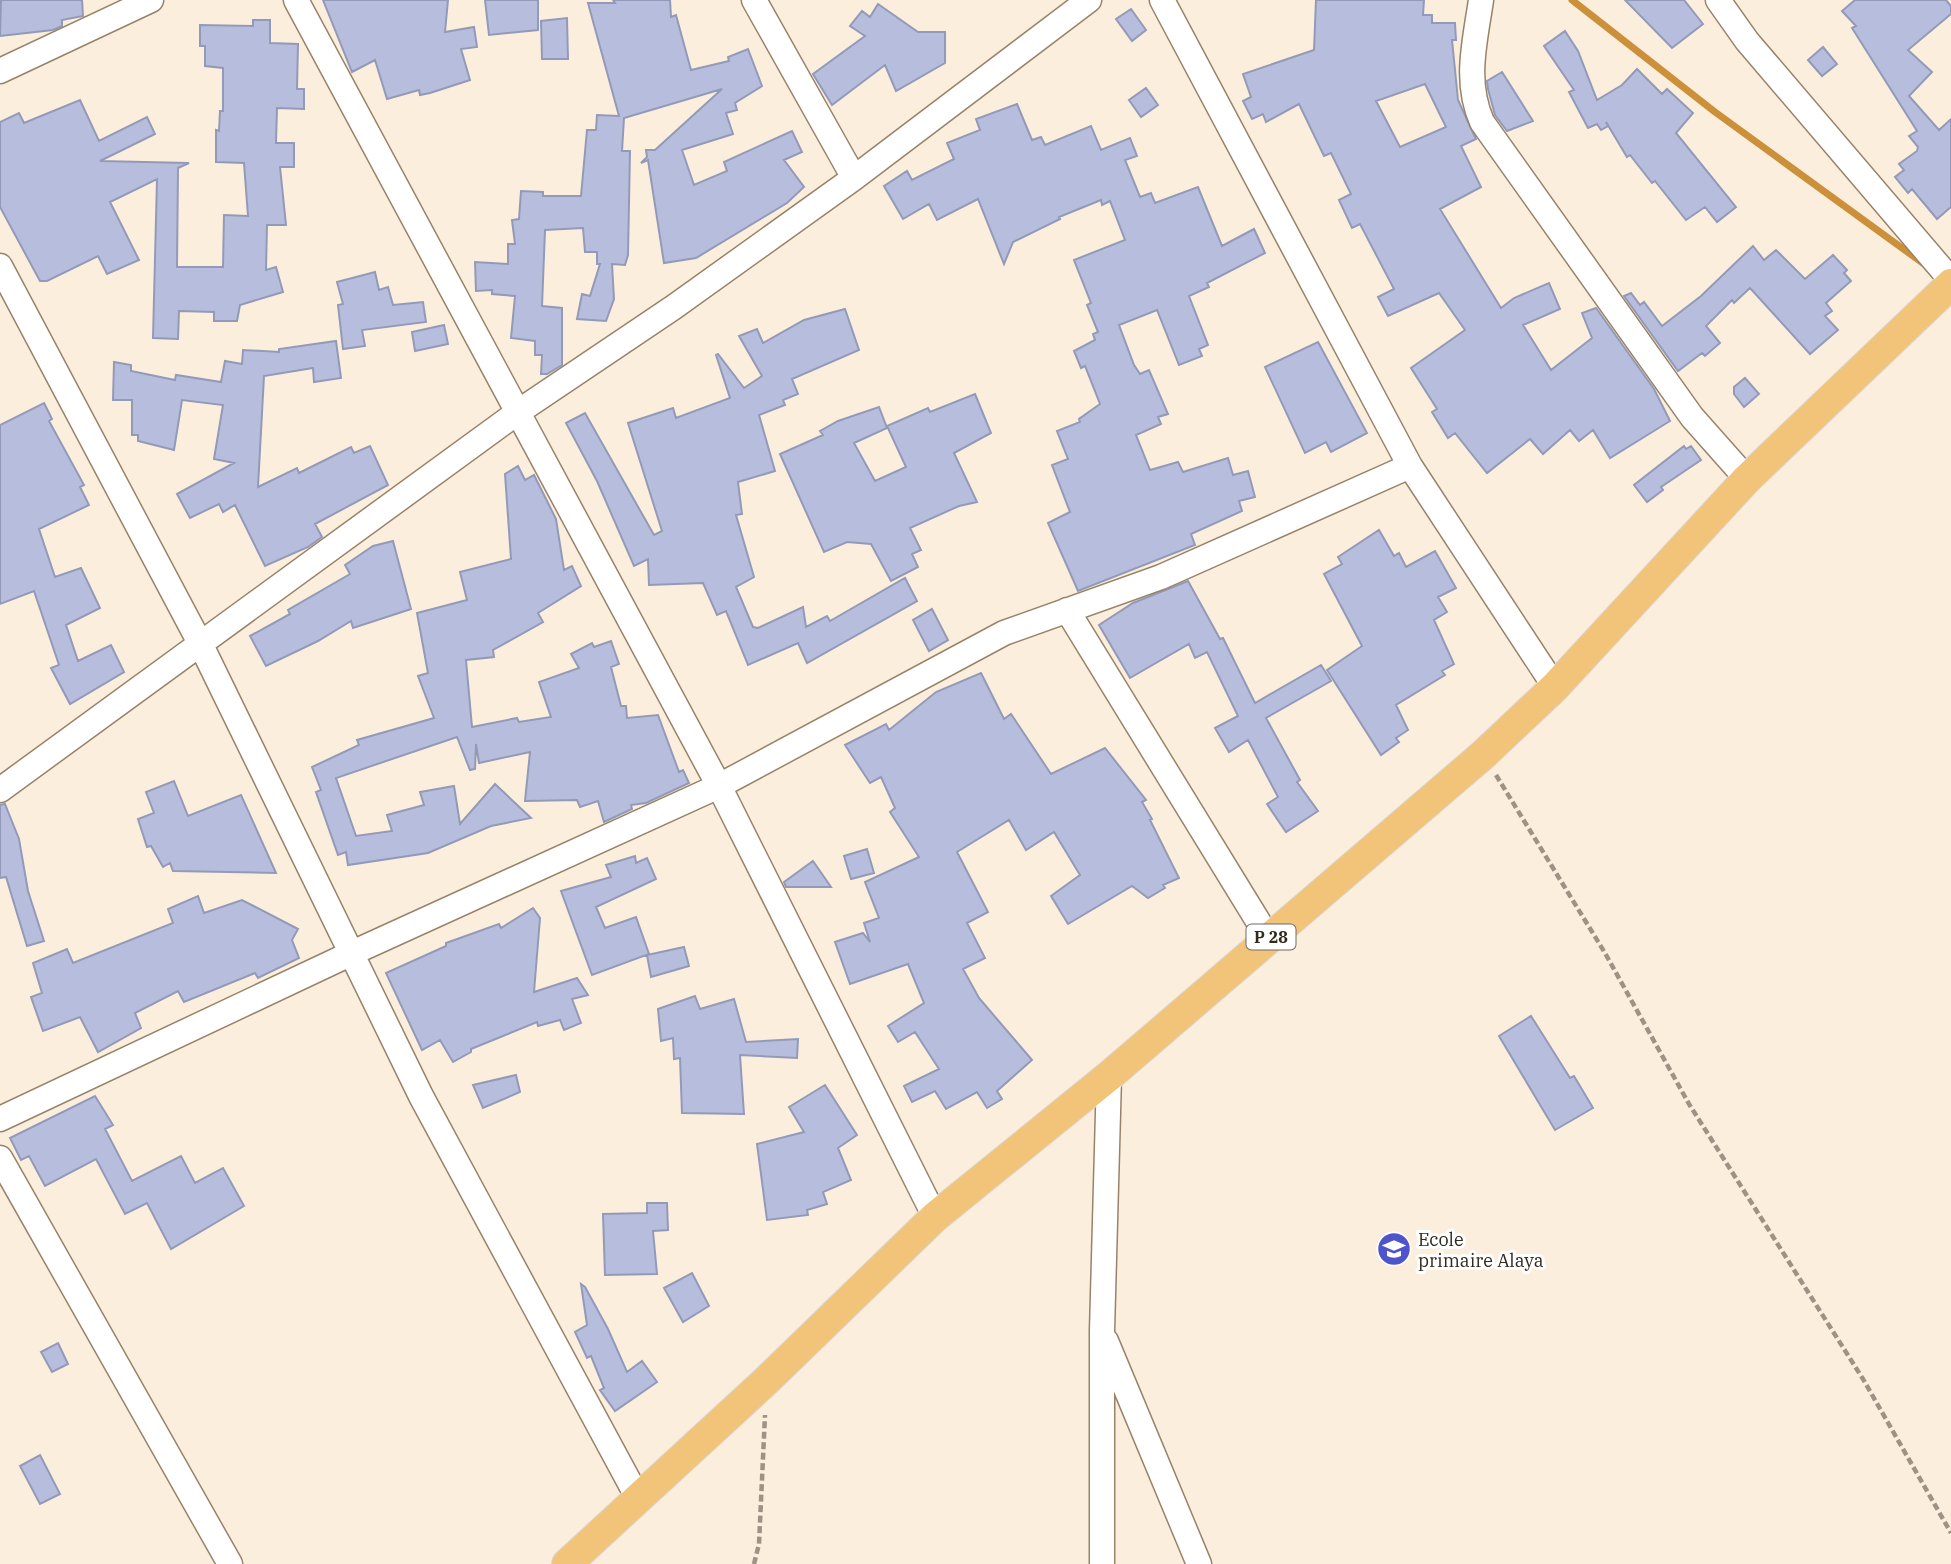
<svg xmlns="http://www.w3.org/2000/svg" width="1951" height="1564" font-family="'IBM Plex Serif',serif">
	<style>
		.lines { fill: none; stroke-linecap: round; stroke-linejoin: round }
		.stream { stroke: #cc903a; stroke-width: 7 }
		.building { fill: #b7bedd; stroke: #939ab8; stroke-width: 2; fill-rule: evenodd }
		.minor-casing { stroke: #988369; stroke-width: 27 }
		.major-casing { stroke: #dad8d6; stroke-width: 32 }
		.path { stroke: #9e9284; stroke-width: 4.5; stroke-dasharray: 7 3.5; stroke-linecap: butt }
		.minor { stroke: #fff; stroke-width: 24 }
		.major { stroke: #f2c47a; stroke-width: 30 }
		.labels { text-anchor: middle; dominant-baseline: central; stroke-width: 6; stroke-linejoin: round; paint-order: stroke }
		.shield { fill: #fff; stroke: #706962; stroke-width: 2 }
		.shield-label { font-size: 16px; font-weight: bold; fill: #32291e }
		.poi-label { font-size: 18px; fill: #32291e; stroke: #fff; text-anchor: start }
	</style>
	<rect width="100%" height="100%" fill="#fceedd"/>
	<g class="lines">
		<path class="stream" d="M1572,0L1715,112L1924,264"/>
	</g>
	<path class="building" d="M1,0H82L83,16L62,20V26L53,30L0,36Z
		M323,0H448L445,32L474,27L477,47L461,49L470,80L430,93L420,95L419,90L387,99L375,60L352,72Z
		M485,0H538V30L489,35Z
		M613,0H670L671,17L676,15L691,70L729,61L728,57L748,49L762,86L735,103L737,110L726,113L733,134L682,150L694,185L727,171L724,162L792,131L802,152L784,160L804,187L787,203L696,258L664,263L648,160L641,163L647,157L646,150H655L722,89L624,118L622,151H630L628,255L625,265L612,264L614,299L606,321L577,319L582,294L590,296L600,264H597V252H585L583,228L545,230L542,306L562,308V365L547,374H541L542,355H535V341L511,338L515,296L492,294V290L476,291L475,262L508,264V244H515L512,220L519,219L521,191L543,192V196H581L587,130H596L597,115L619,116L588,3H615Z
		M1316,0H1424L1423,15H1432V23H1455L1456,40H1452L1458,100L1476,139L1461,146L1481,187L1440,209L1501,308L1514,298L1549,283L1560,309L1523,325L1551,370L1592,338L1582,313L1596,308L1654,389L1670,421L1610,458L1593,430L1579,441L1570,430L1543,454L1530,439L1487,473L1455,433L1448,438L1432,412L1437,409L1411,368L1465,330L1439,293L1388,316L1378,297L1394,289L1360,224L1352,228L1339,200L1351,194L1331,153L1324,156L1299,104L1266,122L1263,114L1252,119L1243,101L1251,97L1243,74L1314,50ZM1425,84L1446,127L1400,147L1376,101Z
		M1625,0H1684L1703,24L1672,48Z
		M1855,0H1946L1951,6V14L1908,50L1932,72L1909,96L1939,130L1951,119V207L1937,219L1912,189L1908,193L1895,177L1904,170L1899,164L1917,151L1918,147L1909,136L1917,131L1852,28L1856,26L1842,11Z
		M878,4L918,32H945V63L896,91L885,65L832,105L813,74L865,36L850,26L862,11L870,17Z
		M1131,9L1146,30L1132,41L1116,19Z
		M567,18L568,59H542L541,21Z
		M253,20H270V43L298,44L297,89H304V109L277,108L276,143H294V167H280L286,225H267L266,270L276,267L283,292L240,305L237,321H214V312L179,311L178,339L153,338L157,179L110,202L139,260L107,274L98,256L47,281H40L0,207V122L19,113L24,123L80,100L99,141L147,117L155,134L100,161L189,163L178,168L177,267H223L224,215L248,216L244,163L216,162V130L219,131L220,111H223V68L205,66V46H200V25L253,26Z
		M1565,31L1578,51L1597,100L1622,85L1637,69L1662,94L1667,89L1693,113L1676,133L1736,207L1717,222L1705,207L1686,220L1655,181L1652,183L1630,155L1627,157L1606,122L1608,126L1601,130L1597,124L1588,128L1569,92L1574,90L1544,46Z
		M1823,47L1837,64L1822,76L1808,60Z
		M1502,72L1533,121L1507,131L1495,115L1488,89L1487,81Z
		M1146,88L1158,105L1141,117L1129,100Z
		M1017,104L1032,140L1041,137L1045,145L1091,126L1101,150L1130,138L1137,156L1125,160L1140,197L1151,193L1155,203L1198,187L1222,246L1254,229L1265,253L1207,283L1209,287L1189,296L1208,345L1199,349L1202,356L1179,365L1157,310L1119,325L1134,365L1140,374L1149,370L1168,414L1158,417L1161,424L1136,435L1150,470L1178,462L1183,472L1228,458L1233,475L1248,471L1255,497L1239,501L1242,511L1191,534L1195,545L1078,591L1048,523L1070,512L1052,465L1068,459L1057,431L1080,422L1079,419L1100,404L1085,366L1081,368L1074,351L1095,340L1093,334L1098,332L1087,305L1091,303L1074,260L1125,240L1110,201L1102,205L1101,200L1059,217L1060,219L1013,242L1004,264L978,199L937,220L929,204L903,219L884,186L907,171L912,180L954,159L947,143L980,130L976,119Z
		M1753,246L1764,260L1776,250L1805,279L1833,255L1847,270L1844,273L1851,281L1826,303L1832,311L1825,316L1838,330L1810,354L1750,288L1734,303L1732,300L1706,326L1720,343L1705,356L1702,353L1678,371L1624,296L1631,293L1640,305L1644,302L1662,326L1701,296Z
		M375,272L379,290L388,287L393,305L423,302L426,322L362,330L365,346L343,349L338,305L343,304L337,282Z
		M845,309L859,350L792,379L798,394L783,400L785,405L759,415L775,471L738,482L742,514L736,515L754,577L736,587L753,627L758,628L803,607L806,627L827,616L830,621L905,578L917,601L807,663L798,643L748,665L726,611L717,615L703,583L649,585L648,559L634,566L597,481L566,423L585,413L654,535L662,531L628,423L673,408L676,418L730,398L716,355L718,354L744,388L762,376L739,336L757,329L763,343L804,320Z
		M444,325L448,344L415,351L412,332Z
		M336,341L341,378L314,382L313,368L264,376L258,487L297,468L299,473L351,447L354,453L370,446L388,485L315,524L322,537L308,547L265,566L235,505L223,512L219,504L190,518L177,494L234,463L214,459L223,405L182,400L174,450L138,441V435H132V400H113L114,362L131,365V371L175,380L176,375L221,382L225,361L242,364L243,350L279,352V349Z
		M1318,342L1367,433L1331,452L1326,442L1305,453L1265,367Z
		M1745,378L1759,394L1744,407L1734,394V387Z
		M975,394L991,433L954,453L977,502L959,506L910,528L921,550L912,554L918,567L891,581L871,544L847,542L824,552L780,454L823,435L820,431L838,421L879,407L887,428L854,443L875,481L906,467L887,426L928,408L930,412Z
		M44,403L52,419L49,421L84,485L80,487L89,505L39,529L55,577L81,568L100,608L66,625L78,661L111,645L124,672L70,704L51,668L59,665L34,591L0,604V425Z
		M1684,446L1686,449L1691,446L1701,460L1661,487L1663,490L1647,502L1634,485Z
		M518,466L525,480L534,475L556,519L564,570L572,566L581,586L538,613L543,622L493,650L494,657L466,660L472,727L517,718L519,722L551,717L539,682L579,668L571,654L592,643L594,647L611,641L619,664L611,667L621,706H626L627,718L658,715L679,772L683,770L689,783L646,803L631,805L632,809L604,822L598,801L580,807L577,800L525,801L530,752L479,763L476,744L475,769L470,770L457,737L336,778L356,836L392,831L387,815L424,805L420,792L454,786L460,824L495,784L531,818L491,826L428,853L348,865L346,852L338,855L316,792L321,790L312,767L359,745L357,740L434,718L418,676L428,673L417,613L467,600L460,572L511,559L505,474Z
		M1379,530L1394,556L1399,553L1406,567L1435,551L1456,588L1438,597L1447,612L1434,620L1454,664L1442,671L1445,675L1396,705L1408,730L1396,738L1399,742L1381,755L1327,670L1362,646L1324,574L1342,564L1338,557Z
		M393,541L411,609L353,628L351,621L318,641L266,666L250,636L290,614L288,610L350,574L345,565L373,546Z
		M1188,581L1220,639L1223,638L1255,703L1321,665L1331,681L1266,718L1300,780L1297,782L1318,811L1286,832L1267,804L1278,797L1248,740L1229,752L1215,728L1238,716L1207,652L1195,658L1189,644L1130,678L1099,625L1133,603Z
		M932,609L948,640L929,651L913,620Z
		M981,673L1004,719L1011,714L1051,774L1105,748L1146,800L1142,802L1152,819L1150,820L1179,878L1163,885L1165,888L1148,898L1132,886L1068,924L1051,896L1080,875L1054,832L1026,850L1009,820L957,852L988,912L967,923L985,958L963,969L979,998L1032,1060L997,1091L1002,1099L987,1108L977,1092L946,1109L935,1091L912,1102L904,1086L939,1069L915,1032L898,1042L888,1026L924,1003L908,964L850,984L835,942L863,933L870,942L864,923L879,918L865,882L919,857L890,812L895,808L881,777L870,783L845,745L886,724L889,730L936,692Z
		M174,781L188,816L241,795L276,873L173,871L170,863L163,867L151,846L147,847L138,819L154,813L146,792Z
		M5,804L19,839L28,891L44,941L27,946L6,877L0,878V805Z
		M867,849L874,873L851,879L844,856Z
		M635,856L636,863L647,858L656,879L596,907L605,928L636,917L649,954L592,975L561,891L611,877L606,865Z
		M813,861L831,887H786L784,882Z
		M198,896L204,913L242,900L298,929L292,940L299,958L258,978L255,973L184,1002L178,991L135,1013L141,1028L98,1052L80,1017L43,1031L31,997L42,993L33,963L67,949L73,963L173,923L168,909Z
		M533,908L540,918L534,992L577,978L588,995L572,999L581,1023L564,1030L560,1020L538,1026L537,1022L471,1049V1052L453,1062L440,1040L422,1050L386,973L446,946V943L499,924L501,928Z
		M684,947L689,966L651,977L647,955Z
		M695,996L700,1009L734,999L746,1042L798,1039L797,1058L740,1055L744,1114L682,1113L680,1058L674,1059L673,1038L661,1041L658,1009Z
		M1531,1016L1570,1078L1574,1076L1593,1108L1555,1130L1499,1036Z
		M516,1075L520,1092L483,1108L473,1085Z
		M825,1085L857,1135L838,1148L851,1180L823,1192L827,1204L807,1210L808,1215L767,1220L757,1144L804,1132L789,1107Z
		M95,1096L113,1125L105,1129L132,1181L181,1156L195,1183L223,1168L244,1206L171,1249L147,1203L125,1214L96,1159L45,1186L29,1156L21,1160L10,1138Z
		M647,1203H667L668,1230L653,1231L657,1274L605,1275L603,1214L647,1213Z
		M692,1273L709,1306L683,1322L664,1288Z
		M581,1284L585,1287L608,1329L627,1372L642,1361L657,1382L615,1411L600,1390L604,1388L591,1356L587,1358L575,1332L587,1325Z
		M58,1343L68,1364L52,1372L41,1352Z
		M40,1455L60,1494L40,1504L20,1466Z"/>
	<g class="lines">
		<g class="minor-casing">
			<path id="minor" d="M296,0L719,786L935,1217
				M754,0L854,178
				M1162,0L1410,466
				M1481,0C1475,42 1464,81 1482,122L1692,417L1747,479
				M1718,0L1747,41L1951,280
				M0,71L151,0
				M0,266L201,645L421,1096L638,1498
				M1067,610L1269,939
				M0,790L518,412L674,307L854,178L1089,0
				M0,1119L350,954L719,786L1004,633L1161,577L1410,466L1555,687
				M0,1158L230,1564
				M1106,1341L1199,1564
				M1102,1564V1331L1109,1076"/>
		</g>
		<g class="major-casing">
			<path id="major" d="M567,1564L767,1380L935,1217L1109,1076L1484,754L1555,687L1747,479L1951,284"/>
		</g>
		<path class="path" d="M1496,775L1605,953L1689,1104L1863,1379L1951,1533
			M754,1564L759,1544L765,1415"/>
		<use href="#minor" class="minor"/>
		<use href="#major" class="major"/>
	</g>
	<defs>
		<g id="school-disc" transform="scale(1.75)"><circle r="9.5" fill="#4e54ca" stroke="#fff"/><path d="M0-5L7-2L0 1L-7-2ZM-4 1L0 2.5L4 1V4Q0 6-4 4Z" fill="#fff"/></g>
	</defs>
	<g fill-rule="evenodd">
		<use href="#school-disc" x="1394" y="1249"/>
	</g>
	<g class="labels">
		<rect class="shield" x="1246.5" y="924.5" width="49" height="25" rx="5"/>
		<g class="shield-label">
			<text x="1271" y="937">P 28</text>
		</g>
		<g class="poi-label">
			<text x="1418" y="1239">Ecole<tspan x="1418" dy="21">primaire Alaya</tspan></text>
		</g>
	</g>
</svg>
